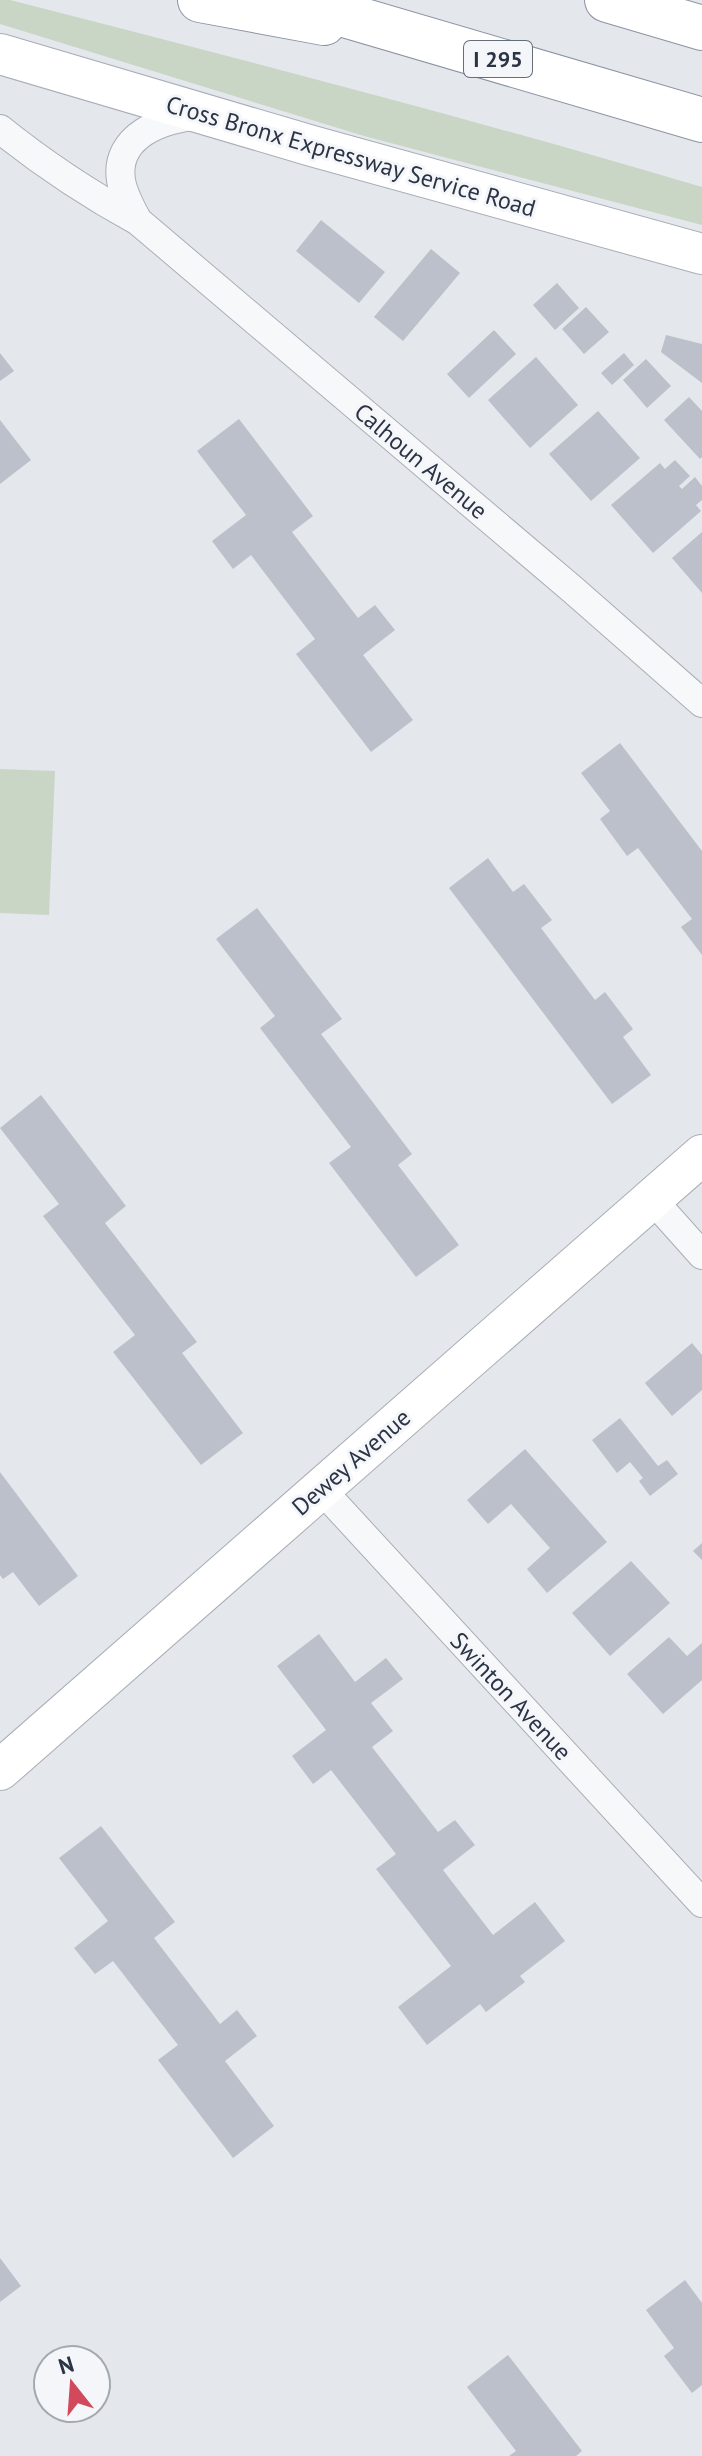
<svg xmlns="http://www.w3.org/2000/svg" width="702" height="2456" font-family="'PT Sans',sans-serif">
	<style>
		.green { fill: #c9d6c5 }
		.building { fill: #bbc0ca }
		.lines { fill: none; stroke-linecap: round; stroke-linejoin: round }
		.street-casing { stroke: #a9aeb7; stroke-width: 30 }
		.secondary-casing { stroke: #a9aeb7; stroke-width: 42 }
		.highway-casing { stroke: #8b94a3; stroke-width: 46 }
		.street { stroke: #f7f8fa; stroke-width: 28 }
		.secondary { stroke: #fff; stroke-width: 40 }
		.highway { stroke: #fff; stroke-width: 44 }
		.labels { text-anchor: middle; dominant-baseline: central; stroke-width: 6; stroke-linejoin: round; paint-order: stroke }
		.shield { fill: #f4f6f9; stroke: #676e7b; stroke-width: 2 }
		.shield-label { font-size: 22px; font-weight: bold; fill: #2b3445 }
		.street-label { font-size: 24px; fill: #2b3445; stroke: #f4f6f9 }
	</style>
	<rect width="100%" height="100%" fill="#e4e7ec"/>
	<path class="green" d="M0,0H10C241,59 473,119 702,187V225L364,136L0,24Z
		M0,769L55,771L49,915L0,913Z"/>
	<path class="building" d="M321,220L385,272L359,303L296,251Z
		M431,249L460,273L403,341L374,317Z
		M557,283L579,308L555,330L533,305Z
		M586,307L609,332L584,354L562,329Z
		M494,330L516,354L469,398L447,374Z
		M666,335L702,344V383L661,352Z
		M0,353L14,371L0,381Z
		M624,353L634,365L612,385L601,373Z
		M536,357L578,405L530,448L488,400Z
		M646,359L671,386L647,408L623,380Z
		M689,397L702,411V457L700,459L664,420Z
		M598,411L640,458L591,501L549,454Z
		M239,419L313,516L292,532L358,618L375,605L395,630L363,655L413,720L371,752L296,654L315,639L251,555L233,569L212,541L246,515L197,451Z
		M0,420L31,460L0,484Z
		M675,460L690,476L679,486L682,489L695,477L702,486V500L696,505L701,511L653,553L611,505L660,463L665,469Z
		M702,532V593L672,558Z
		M620,743L702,851V955L681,927L692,919L638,848L627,856L600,819L610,811L581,773Z
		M488,858L513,892L524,884L552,920L541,928L595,1000L605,992L633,1029L623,1037L651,1075L612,1104L449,888Z
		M257,908L342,1019L321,1034L412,1154L398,1165L459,1245L416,1277L329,1163L351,1147L260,1028L275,1016L216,939Z
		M41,1095L126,1206L105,1223L197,1342L182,1353L243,1433L201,1465L113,1352L135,1335L43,1216L59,1204L0,1128Z
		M692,1343L702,1355V1390L672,1416L645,1383Z
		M620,1418L658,1466L667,1460L678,1474L650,1496L639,1481L643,1478L630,1462L617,1473L592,1440Z
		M525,1449L607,1542L547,1593L527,1569L550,1548L511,1504L488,1524L467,1500Z
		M0,1472L78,1576L39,1606L13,1572L3,1579L0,1575Z
		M702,1543V1560L693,1551Z
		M631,1561L670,1603L610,1656L572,1613Z
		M319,1634L355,1682L386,1658L403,1679L371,1703L393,1731L372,1747L438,1832L455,1820L475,1845L443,1870L493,1935L535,1902L565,1941L520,1976L525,1982L486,2012L480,2004L427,2045L398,2007L451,1966L376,1869L396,1854L331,1770L313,1784L292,1756L326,1730L277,1666Z
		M669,1637L687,1656L702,1643V1680L663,1714L627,1674Z
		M101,1826L175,1922L154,1938L220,2024L237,2010L257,2036L225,2061L274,2126L233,2158L158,2060L178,2045L113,1961L95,1974L74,1948L108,1921L59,1858Z
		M0,2258L21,2286L0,2302Z
		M685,2280L702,2303V2385L692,2393L664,2356L674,2348L646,2310Z
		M508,2355L582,2451L576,2456H509L516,2451L467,2387Z"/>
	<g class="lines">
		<g class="street-casing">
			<path id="street" d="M0,129C46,166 87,193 138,221L572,589L702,703
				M138,221C131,208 123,194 121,180C114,136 164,117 199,116
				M652,1199L702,1255
				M321,1489L702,1903"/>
		</g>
		<g class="secondary-casing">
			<path id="secondary" d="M0,54L312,146L702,254
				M0,1770L702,1155"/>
		</g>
		<g class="highway-casing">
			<path id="highway" d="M200,0L324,23
				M293,0L702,120
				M607,0L702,28"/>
		</g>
		<use href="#street" class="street"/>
		<use href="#secondary" class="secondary"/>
		<use href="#highway" class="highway"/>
	</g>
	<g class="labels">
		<rect class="shield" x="464" y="41" width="68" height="36" rx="6"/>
		<g class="shield-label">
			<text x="498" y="59">I 295</text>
		</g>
		<g class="street-label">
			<text transform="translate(351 156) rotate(16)">Cross Bronx Expressway Service Road</text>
			<text transform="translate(421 461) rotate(40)">Calhoun Avenue</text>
			<text transform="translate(351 1462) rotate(-41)">Dewey Avenue</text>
			<text transform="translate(511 1696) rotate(47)">Swinton Avenue</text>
		</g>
	</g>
	<g transform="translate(72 2384) rotate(343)"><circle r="38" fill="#f4f6f9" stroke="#a4a8b1" stroke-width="2"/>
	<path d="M0-6L14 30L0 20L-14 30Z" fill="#d1495b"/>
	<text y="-12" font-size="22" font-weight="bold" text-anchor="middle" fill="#2b3445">N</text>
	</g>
</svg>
